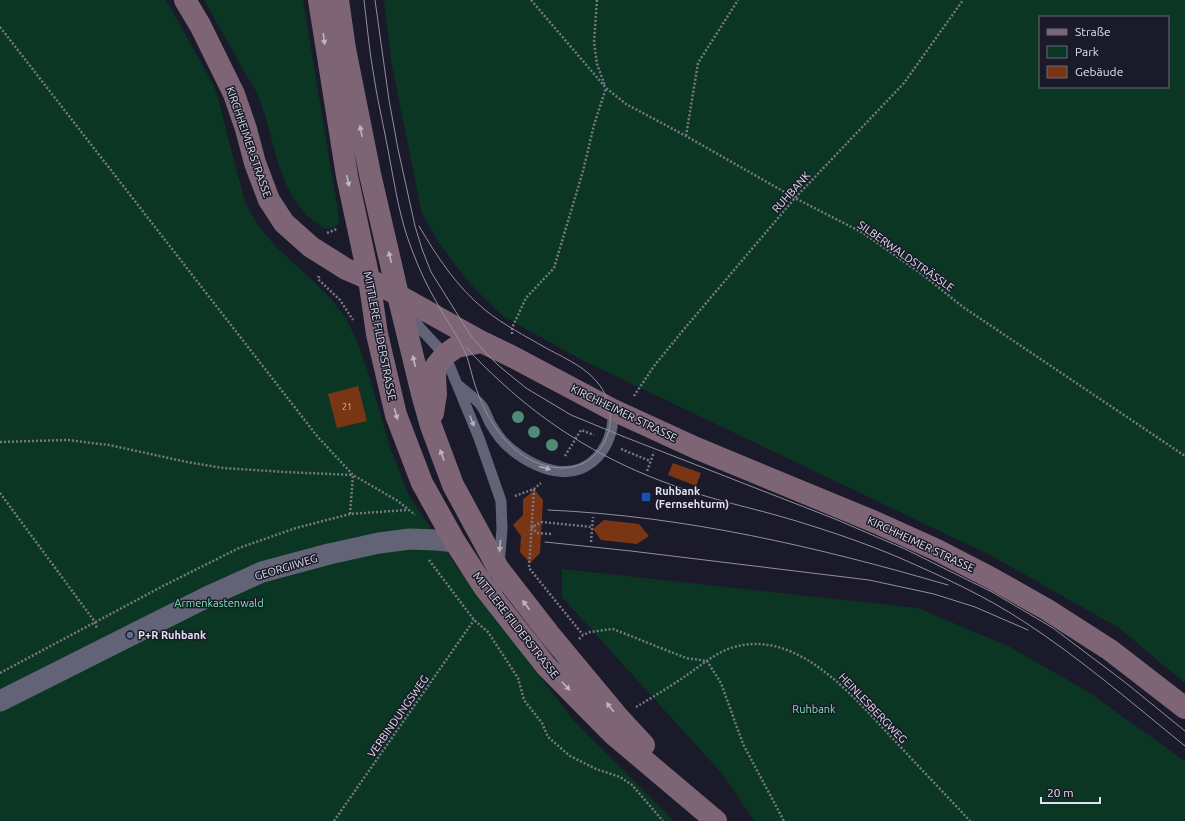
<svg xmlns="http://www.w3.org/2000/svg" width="1185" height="821" font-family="Ubuntu,sans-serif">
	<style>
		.green { fill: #0b3623; fill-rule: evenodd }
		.building { fill: #7a3614 }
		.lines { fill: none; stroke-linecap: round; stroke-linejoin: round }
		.path { stroke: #777786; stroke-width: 2.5; stroke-dasharray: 2 2; stroke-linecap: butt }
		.lane { stroke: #636378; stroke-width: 11 }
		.street { stroke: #636378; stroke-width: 21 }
		.secondary { stroke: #7e6575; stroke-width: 22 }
		.tram { stroke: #91909f; stroke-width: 1 }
		.tree { fill: #4e8c74 }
		.oneway { fill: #beb6c3 }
		.oneway2 { fill: #afafbe }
		.transit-dot { fill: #1a4fb4; stroke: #1b1a2b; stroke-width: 1.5 }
		.service-dot { fill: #5c6f8a; stroke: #1b1a2b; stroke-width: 1.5 }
		.labels { text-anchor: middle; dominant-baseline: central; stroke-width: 3; stroke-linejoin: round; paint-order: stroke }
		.number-label { font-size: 9px; fill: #c7b6b7 }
		.street-label { font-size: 11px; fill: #e1e1ed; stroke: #1b1a2b }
		.poi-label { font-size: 11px; font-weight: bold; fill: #e1e1ed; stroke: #1b1a2b; text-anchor: start }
		.park-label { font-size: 11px; fill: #77eaaf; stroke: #1b1a2b }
	</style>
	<rect width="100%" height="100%" fill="#1b1a2b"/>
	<path class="green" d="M0,0H166L214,86L218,97L227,134L245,202L259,227L276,247L310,278L331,299L346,318L358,344L368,372L390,447L409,496L458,569L574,721L674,821H0Z
		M204,0H303L339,217C339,221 339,225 334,227C328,231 323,227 318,224C277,198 275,134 257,93C252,83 245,74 240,64C228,43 216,21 204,0Z
		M384,0H1185V683L1119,628L994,557L582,360L503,316L477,291L460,271L441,246L422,214L392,66ZM1040,17H1168V87H1040Z
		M562,569L918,608L1010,647L1087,691L1185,761V821H754L725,777L562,597Z"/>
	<path class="building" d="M358,386L367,421L337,428L328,394Z
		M673,463L701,473L696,486L668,475Z
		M535,490L543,500L540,553L530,563L520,552L521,536L513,525L523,515V499Z
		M604,520L639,524L649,536L637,544L601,540L593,529Z"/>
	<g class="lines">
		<path class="path" d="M531,0L606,88L626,104L686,136L795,198L863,233L923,275L963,307L1185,456
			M597,0L594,42L597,64L605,86
			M0,27L317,436L353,475L398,501L415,515
			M686,136L698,63L738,0
			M327,233L337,229
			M319,276L318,279L340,300L353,320
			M512,334V328L526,298L554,268L583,171L594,125L606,88
			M634,396L654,366L685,328L795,198L904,83L963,0
			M0,442L67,440L109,445L187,462L223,468L285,472L353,475
			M621,449L650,461
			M565,456L581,430L594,435
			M647,471L654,452
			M534,489L529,568L583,635
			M0,493L95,622L97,629
			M515,496L534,489L541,483
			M350,514L353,475
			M551,534L537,533L532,527L542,522L592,527
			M591,542L593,517
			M429,560L474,620L488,632L518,678L524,700L542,723L548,737L570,756L596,769L620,777L632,785L663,821
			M579,639L583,635L590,632L613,629L686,658L707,661L721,683L743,744L784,821
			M0,673L163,586L239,548L296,528L350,514L407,510
			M636,707C653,697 671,686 687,675C700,666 713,655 728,649C796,624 854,698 895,741C920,768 945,794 970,821
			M334,821L474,620"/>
		<path class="lane" d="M408,310L420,328L445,355L479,438L501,501L502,529L496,600
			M459,386C466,392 475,398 480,404C485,409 487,417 490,423C493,428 497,434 500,438C520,462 564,485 592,462C608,449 614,429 613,410"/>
		<path class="street" d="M0,701L211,595L262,572L329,554L379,543L410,539L437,540L455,542"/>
		<path class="secondary" d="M185,0L200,25L234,94L246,129L255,163L269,200L284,223L311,247L346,269L369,279L482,342L511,356L611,409L696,448L875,522L937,550L991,578L1046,609L1110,650L1185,708
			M319,0L347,176L369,279L377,334L396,415L422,483L455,542L484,587L546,666L613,734L716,821
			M338,0L345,49L370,174L398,295L422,394L431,426L453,485L498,568L550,635L619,718L644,745
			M433,413L436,394L435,378L436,366L445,355L456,347L482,342"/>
		<path class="tram" d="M364,0C367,24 369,48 373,71C377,99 384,127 389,155C395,187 400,220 412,250C419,269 427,286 437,303C446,320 458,336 466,354C470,365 472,377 476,388C489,426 517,467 562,468C600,468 621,427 605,394C593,370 568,360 546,348C525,336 504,325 485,310C457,287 437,257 419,226
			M375,0L389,100L398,149L415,226L422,249L431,272L471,336L484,351L499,366L526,388L571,415L622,436L835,519L905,549L992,592L1053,628L1126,683L1185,731
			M466,347C477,360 489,371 502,383C552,429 608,462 672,485C712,500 753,508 793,520C829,531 865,543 900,558C941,576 985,596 1023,621C1080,658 1132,703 1185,746
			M548,510C685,516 818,547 948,585
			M545,542L631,551L869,580L934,594L975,607L1028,630"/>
	</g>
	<g class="tree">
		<circle cx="518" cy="417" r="6"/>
		<circle cx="534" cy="432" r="6"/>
		<circle cx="552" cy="445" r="6"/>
	</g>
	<defs><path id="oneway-solid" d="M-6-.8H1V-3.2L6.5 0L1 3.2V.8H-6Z"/></defs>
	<g class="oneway">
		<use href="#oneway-solid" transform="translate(324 39) rotate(82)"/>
		<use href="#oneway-solid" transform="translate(361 131) rotate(-101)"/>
		<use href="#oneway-solid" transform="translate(348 181) rotate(78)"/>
		<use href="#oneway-solid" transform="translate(390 257) rotate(-103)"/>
		<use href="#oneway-solid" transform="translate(414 361) rotate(-103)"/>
		<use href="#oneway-solid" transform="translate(396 414) rotate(74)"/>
		<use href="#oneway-solid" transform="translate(442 455) rotate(-110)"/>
		<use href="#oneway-solid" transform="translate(526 605) rotate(-127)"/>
		<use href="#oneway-solid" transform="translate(566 686) rotate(46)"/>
		<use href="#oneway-solid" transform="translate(610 707) rotate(-129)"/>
	</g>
	<g class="oneway2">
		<use href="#oneway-solid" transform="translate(472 421) rotate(68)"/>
		<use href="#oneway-solid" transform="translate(545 468) rotate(15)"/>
		<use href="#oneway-solid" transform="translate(500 546) rotate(95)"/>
	</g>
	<rect class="transit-dot" x="641" y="492" width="10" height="10" rx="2"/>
	<circle class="service-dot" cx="130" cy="635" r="4"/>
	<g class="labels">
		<g class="number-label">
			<text x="347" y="407">21</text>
		</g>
		<g class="street-label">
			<text transform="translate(249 142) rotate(71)">KIRCHHEIMER STRASSE</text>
			<text transform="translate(791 192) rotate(-48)">RUHBANK</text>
			<text transform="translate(906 256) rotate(35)">SILBERWALDSTRÄSSLE</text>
			<text transform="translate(380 336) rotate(79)">MITTLERE FILDERSTRASSE</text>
			<text transform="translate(624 413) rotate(26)">KIRCHHEIMER STRASSE</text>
			<text transform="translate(921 544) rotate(25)">KIRCHHEIMER STRASSE</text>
			<text transform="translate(286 567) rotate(-17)">GEORGIIWEG</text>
			<text transform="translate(516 625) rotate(52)">MITTLERE FILDERSTRASSE</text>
			<text transform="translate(873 708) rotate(46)">HEINLESBERGWEG</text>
			<text transform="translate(398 716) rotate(-55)">VERBINDUNGSWEG</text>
		</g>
		<g class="poi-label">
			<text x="655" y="491">Ruhbank<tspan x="655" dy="13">(Fernsehturm)</tspan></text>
			<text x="138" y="635">P+R Ruhbank</text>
		</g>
		<g class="park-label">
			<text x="219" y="603">Armenkastenwald</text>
			<text x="814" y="709">Ruhbank</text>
		</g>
	</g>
	<rect x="1039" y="16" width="130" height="72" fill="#1b1a2b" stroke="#6a6a79"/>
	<rect x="1047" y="29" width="20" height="6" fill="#7e6575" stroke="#6a6a79"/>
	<text x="1075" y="36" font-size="12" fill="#e1e1ed">Straße</text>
	<rect x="1047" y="46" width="20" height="12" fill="#0b3623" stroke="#6a6a79"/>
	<text x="1075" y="56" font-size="12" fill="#e1e1ed">Park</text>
	<rect x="1047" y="66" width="20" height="12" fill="#7a3614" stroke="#6a6a79"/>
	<text x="1075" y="76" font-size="12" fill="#e1e1ed">Gebäude</text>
	<path d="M1041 797v6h59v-6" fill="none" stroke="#e1e1ed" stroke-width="2"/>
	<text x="1047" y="797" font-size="12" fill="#e1e1ed" stroke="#1b1a2b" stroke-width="3" paint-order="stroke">20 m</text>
</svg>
